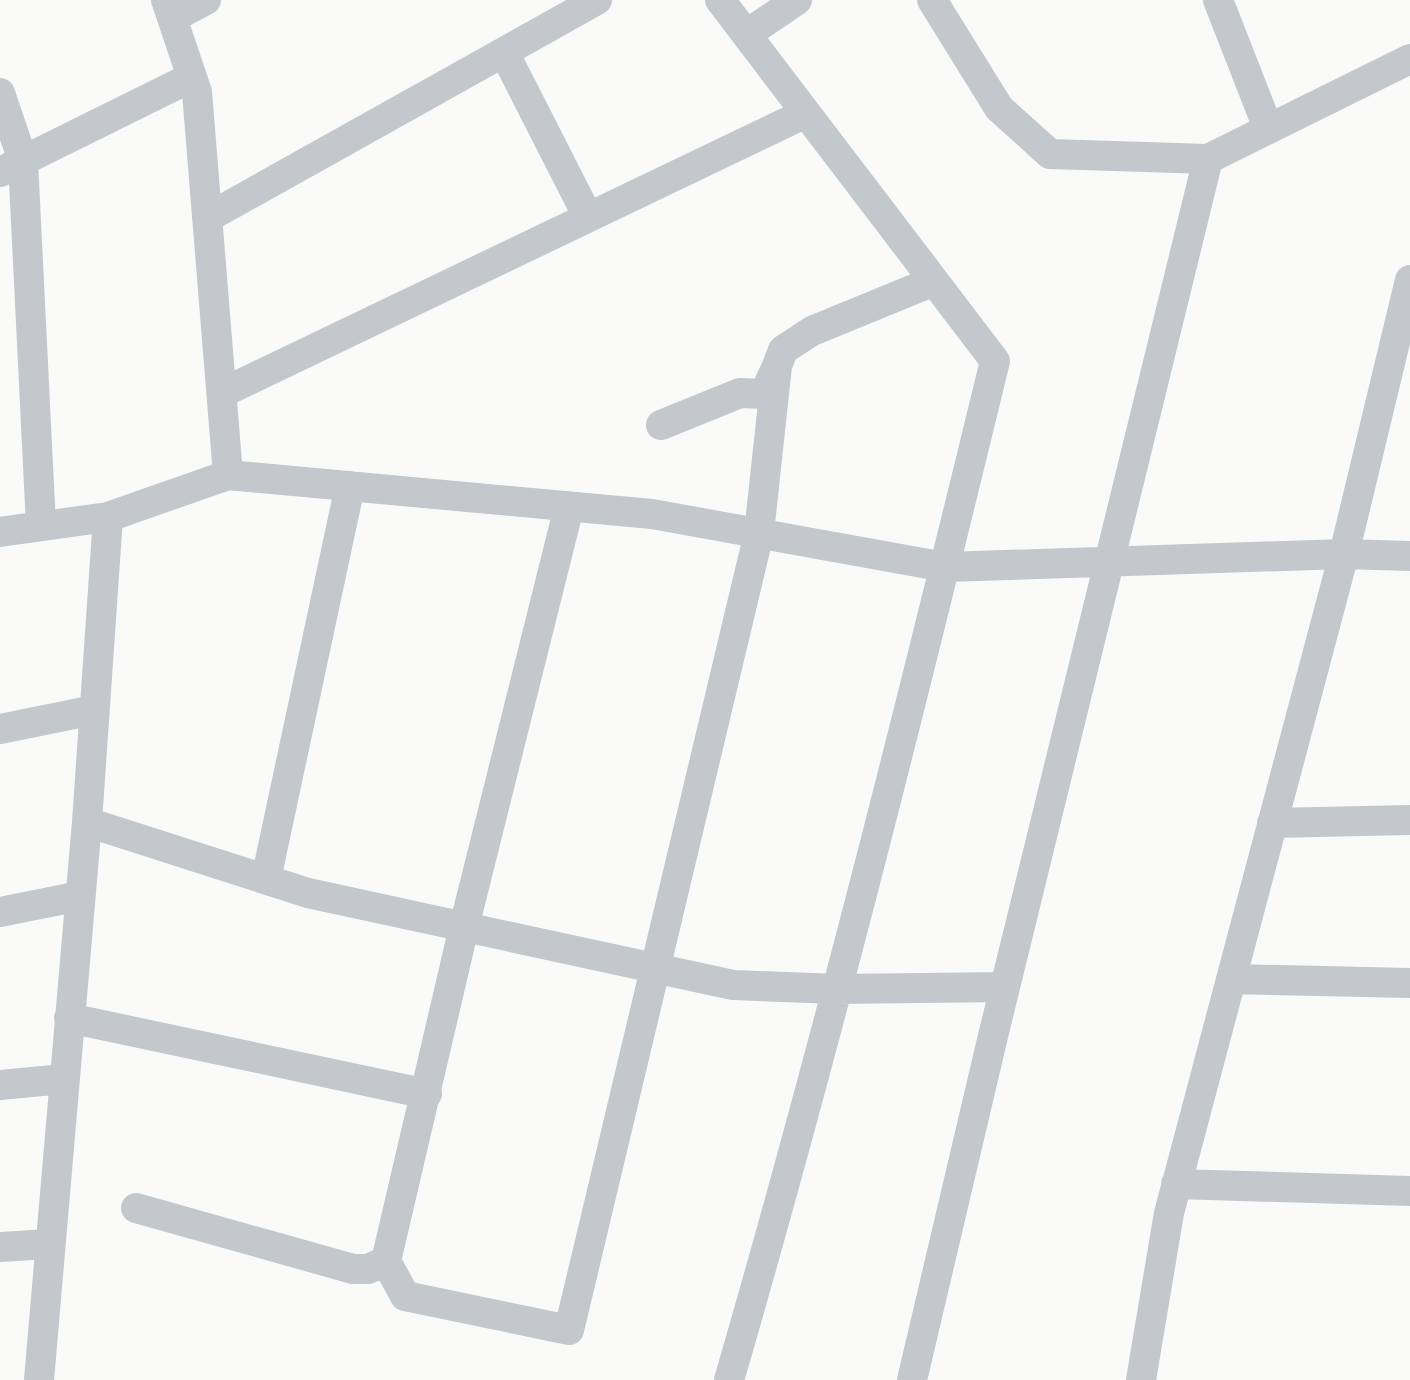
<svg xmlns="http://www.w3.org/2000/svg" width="1410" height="1380" font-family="'Golos Text',sans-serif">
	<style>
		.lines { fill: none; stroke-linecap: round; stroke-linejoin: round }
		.minor { stroke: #c3c8cc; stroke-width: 30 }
	</style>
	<rect width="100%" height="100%" fill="#fafaf8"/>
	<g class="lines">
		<path class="minor" d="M166,0L197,92L228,475L652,514L945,567L1344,554L1410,556
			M720,0L995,361C912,702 827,1043 729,1380
			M932,0L999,108L1050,154L1208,159L1410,59
			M1218,0L1268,128
			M172,18L206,0
			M747,34L797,0
			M504,52L588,217
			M0,93L23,161L41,526
			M0,172L192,77
			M207,218L597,0
			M222,393L806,113
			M661,425L740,393L764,394L777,366
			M228,475L108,517L87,822L308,893L733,985L837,989L1005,987
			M0,532L108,517
			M0,729L94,710
			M1272,823L1410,820
			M266,879L350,486
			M0,912L80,896
			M1231,979L1410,983
			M69,1018L427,1094
			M0,1085L63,1079
			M1176,1184L1410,1191
			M136,1208L353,1269H368L386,1261L464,927L569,507
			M0,1247L49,1244
			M386,1261L405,1296L569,1330L759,533L777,366L783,350L812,331L934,281
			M39,1380L87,822
			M912,1380L993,1036L1208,159
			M1141,1380L1169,1213L1344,554L1410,280"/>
	</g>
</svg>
